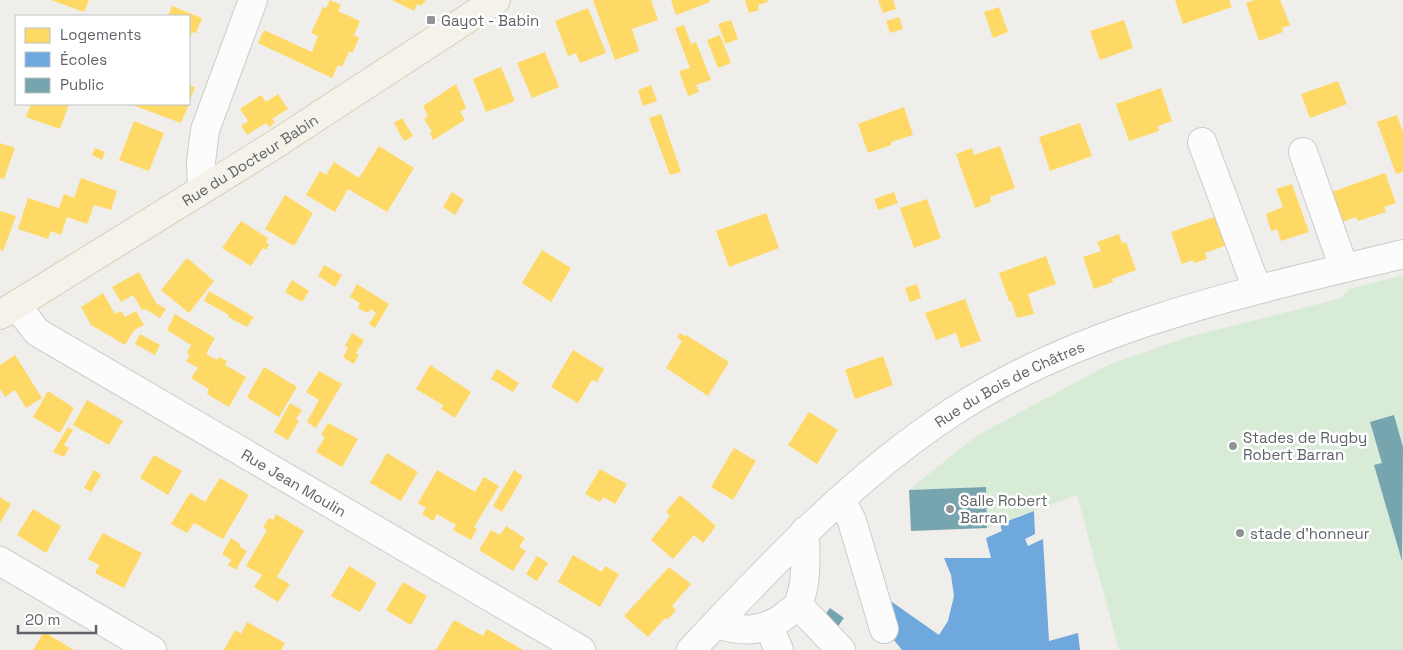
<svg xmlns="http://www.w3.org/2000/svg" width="1403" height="650" font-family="'Space Grotesk',sans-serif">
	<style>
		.green { fill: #d8ebd6 }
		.homes { fill: #ffd966 }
		.schools { fill: #6fa8dc }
		.public { fill: #76a5af }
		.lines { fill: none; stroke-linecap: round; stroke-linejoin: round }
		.minor-casing { stroke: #cbcccc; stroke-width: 30 }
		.major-casing { stroke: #d7ceb8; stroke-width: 30 }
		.minor { stroke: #fdfcfc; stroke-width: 28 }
		.major { stroke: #f4f2e9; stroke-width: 28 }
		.poi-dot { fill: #919496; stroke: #fff; stroke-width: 2 }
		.labels { text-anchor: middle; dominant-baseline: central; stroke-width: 5; stroke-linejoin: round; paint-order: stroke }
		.poi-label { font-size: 15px; fill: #5f6368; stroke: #fff; text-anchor: start }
		.street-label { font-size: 15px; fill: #5f6368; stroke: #fff }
	</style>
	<rect width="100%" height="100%" fill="#efeeea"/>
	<path class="green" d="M1403,275V650H1119L1077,495L987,528L986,487L909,490L976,436L1108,365L1188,337L1342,298L1349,289Z"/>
	<path class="homes" d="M51,0H89L84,12Z
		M330,0L341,5L338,11L360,21L354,35L359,38L353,52H349L342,67L338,65L332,78L258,43L264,30L312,52L318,36L311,33L323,7L326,8Z
		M392,0H426L421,6L417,4L414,11Z
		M593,0H651L658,20L632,29L639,51L615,60Z
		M671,0H710V2L676,15Z
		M745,0H767L768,2L758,5L759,10L749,13Z
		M878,0H893L896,9L883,13Z
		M1175,0H1229L1232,7L1183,24Z
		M1255,0H1280L1290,25L1282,28L1283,32L1259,41L1246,3Z
		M172,6L202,18L196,33L192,32L189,39V16H168Z
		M999,7L1008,32L993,38L984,12Z
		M588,8L606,53L580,63L576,53L568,56L555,21Z
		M899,17L903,29L890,33L886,21Z
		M731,20L738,39L726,44L718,24Z
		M1124,20L1133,48L1100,60L1090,31Z
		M684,25L691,44L696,42L711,80L696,85L699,92L688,96L679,71L690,68L675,28Z
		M720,35L731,63L718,68L707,40Z
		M545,52L559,87L532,98L517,63Z
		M501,67L515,101L486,112L473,79Z
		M1338,81L1347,104L1310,118L1301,94Z
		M456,84L466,108L460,112L465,120L433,140L430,133L432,132L424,119L428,116L423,106Z
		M189,85L195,87L189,103Z
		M651,85L657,101L643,106L638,90Z
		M1161,88L1172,121L1158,126L1159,131L1129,141L1116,104Z
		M278,94L288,109L272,119L275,122L269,127L266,123L247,135L241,126L248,121L240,109L261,95L266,102Z
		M31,104H69L60,129L26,117Z
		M130,104H189L181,123Z
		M904,107L913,135L891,142V145L868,153L858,124Z
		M661,114L681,172L670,175L649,118Z
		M1397,115L1403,132V172L1396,174L1377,122Z
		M402,118L413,136L404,141L394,123Z
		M134,121L164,133L149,171L119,160Z
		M1080,123L1092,156L1050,171L1039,137Z
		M0,143L15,148L4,179L0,178Z
		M379,146L414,168L387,212L348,189L335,212L306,195L320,171L326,175L334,162L359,178Z
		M1000,146L1015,188L990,197L991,202L975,208L956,154L972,148L974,155Z
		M95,148L105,152L102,160L92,155Z
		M1385,173L1396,203L1384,207L1386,212L1358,221L1356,217L1339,223L1329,193Z
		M81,178L117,191L111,210L94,205L87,224L67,217L61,235L51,231L48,239L18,229L28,198L59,208L64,194L74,198Z
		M1292,184L1309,232L1281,241L1277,229L1271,231L1266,214L1283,207L1276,189Z
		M452,192L464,200L455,215L443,207Z
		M894,192L898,203L878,210L874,199Z
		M285,195L313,213L294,246L265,229Z
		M927,199L941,238L914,248L900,208Z
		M0,211L16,216L3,251L0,250Z
		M766,213L779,248L729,267L716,231Z
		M1220,215L1230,244L1205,253L1207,259L1194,263L1193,260L1182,264L1171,232Z
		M241,221L268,238L266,242L269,245L266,250L263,248L251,266L222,248Z
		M1119,234L1122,243L1126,242L1136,270L1112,279L1113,282L1094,289L1083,257L1101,251L1097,242Z
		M542,250L571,268L551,302L522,283Z
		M1046,256L1056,284L1028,294L1034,314L1017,318L1011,301H1009L999,273Z
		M187,258L214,281L189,313L161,290Z
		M324,265L342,275L335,287L318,276Z
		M139,272L156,303L166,309L160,318L145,309L142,310L133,295L121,302L112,287Z
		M292,280L309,291L302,302L285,292Z
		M357,284L389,304L375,328L369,324L376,313L371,309L368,313L358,308L360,303L350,297Z
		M917,284L921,298L910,302L905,288Z
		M209,291L254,317L247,327L228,317L229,315L204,301Z
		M103,293L115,314L121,311L125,317L136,311L144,325L134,330L125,345L91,325L81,307Z
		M965,299L981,341L961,348L956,333L936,340L925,313Z
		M175,314L215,338L206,354L217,360L219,357L227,361L225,365L246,377L229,407L207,394L209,389L191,378L198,368L186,361L190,355L187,353L191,345L167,330Z
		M352,333L364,340L356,353L359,354L354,364L343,357L348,348L345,346Z
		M680,333L685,336L686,335L729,362L708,396L666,368L682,341L677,338Z
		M140,334L160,345L155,355L135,344Z
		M573,350L604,369L597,382L592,380L578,403L551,387Z
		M15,355L42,398L26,408L15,390L5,397L0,389V365Z
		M883,356L893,385L855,399L845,370Z
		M430,365L471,392L455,418L441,409L443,405L416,389Z
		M264,367L297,387L279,417L247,397Z
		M497,369L519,383L513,392L491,379Z
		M319,371L342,384L316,428L307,422L319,400L306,392Z
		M48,391L74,408L60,433L33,417Z
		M87,400L123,421L109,445L73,425Z
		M290,403L302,410L296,419L299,421L288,440L274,432Z
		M809,412L838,430L817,464L788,445Z
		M328,423L358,439L342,467L316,452L325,437L321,435Z
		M68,427L73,430L64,445L69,448L64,457L53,452Z
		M734,448L756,461L733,500L711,487Z
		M387,453L418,472L401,501L370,483Z
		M154,455L182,471L168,495L140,478Z
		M600,469L627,484L615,504L603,497L600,502L585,494Z
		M94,470L101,475L91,492L84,488Z
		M437,470L475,492L484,477L499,486L474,527L477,529L471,540L453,530L456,525L437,514L433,521L422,514L426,508L418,503Z
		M514,470L523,476L502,512L493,506Z
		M220,478L249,495L223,539L194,523L187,533L171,524L190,493L205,502Z
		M680,495L716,526L703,543L694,535L673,559L651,540L670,516L666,512Z
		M0,497L11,504L0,523Z
		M33,509L61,526L46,553L17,535Z
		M276,514L304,531L277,577L290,584L278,602L254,587L262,575L246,566L267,530L263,527L269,518L273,520Z
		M506,526L525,538L519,547L526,551L513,571L479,550L491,530L500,535Z
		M103,533L142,553L124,588L95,573L99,565L88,559Z
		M231,538L240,544L239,546L247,551L236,570L228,565L231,560L222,554Z
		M573,555L602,572L605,566L619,574L600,607L558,582Z
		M537,556L548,563L537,581L526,574Z
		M349,566L377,583L360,612L331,596Z
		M669,567L691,584L672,606L676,610L667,620L665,618L648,637L624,616Z
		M403,582L427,596L411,625L386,610Z
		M454,620L483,636L487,629L523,650H436Z
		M247,622L285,643L281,650H224L235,630L241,634Z
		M44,632L74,650H33Z"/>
	<path class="schools" d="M1034,511L1035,534L1025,539L1028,546L1043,539L1049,641L1078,633L1080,650H902L893,639L882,595L939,635L948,621L954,596L951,575L944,558H991L986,538L1002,531L1000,524Z"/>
	<path class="public" d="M1394,415L1403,447L1402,561L1374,465L1382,463L1370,422Z
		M986,487L987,528L911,531L909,490Z
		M830,608L844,618L836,629L822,619Z"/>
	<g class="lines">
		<g class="minor-casing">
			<g id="minor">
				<path d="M1202,142L1257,289"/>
				<path d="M1303,152L1344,268"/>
				<path d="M202,188L201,162L205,130L253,0"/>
				<path id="s1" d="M16,305L37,332L581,650"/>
				<path d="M841,499L852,521L884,629"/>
				<path d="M0,561L152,650"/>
				<path d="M798,605L841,650"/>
				<path d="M716,624C742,632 765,633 787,614C791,611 796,608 798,604C808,582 805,554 805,531"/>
				<path d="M769,627L779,650"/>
				<path id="s2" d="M691,650C771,565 852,478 951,413C1083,326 1251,291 1403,254"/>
			</g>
		</g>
		<g class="major-casing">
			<g id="major">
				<path id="s3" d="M0,315L271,147L496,0"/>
			</g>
		</g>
		<use href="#minor" class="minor"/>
		<use href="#major" class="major"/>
	</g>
	<g class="poi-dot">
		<rect x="426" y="15" width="10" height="10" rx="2.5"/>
		<circle cx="1233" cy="446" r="5"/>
		<circle cx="950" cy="509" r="5"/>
		<circle cx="1240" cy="533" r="5"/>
	</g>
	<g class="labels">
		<g class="poi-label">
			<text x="441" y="20">Gayot - Babin</text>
			<text x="1243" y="437">Stades de Rugby<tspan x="1243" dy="17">Robert Barran</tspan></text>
			<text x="960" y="500">Salle Robert<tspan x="960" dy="17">Barran</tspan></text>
			<text x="1250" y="533">stade d'honneur</text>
		</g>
		<g class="street-label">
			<text stroke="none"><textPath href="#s3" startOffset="294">Rue du Docteur Babin</textPath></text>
			<text stroke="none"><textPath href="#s2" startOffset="418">Rue du Bois de Châtres</textPath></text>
			<text stroke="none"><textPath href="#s1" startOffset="332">Rue Jean Moulin</textPath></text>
		</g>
	</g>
	<rect x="15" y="15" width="175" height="90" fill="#ffffff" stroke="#bfc1c3"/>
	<rect x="25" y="28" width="25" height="15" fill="#ffd966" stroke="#bfc1c3"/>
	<text x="60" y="40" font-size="15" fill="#5f6368">Logements</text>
	<rect x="25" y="52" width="25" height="15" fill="#6fa8dc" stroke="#bfc1c3"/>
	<text x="60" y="65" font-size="15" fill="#5f6368">Écoles</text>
	<rect x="25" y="78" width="25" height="15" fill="#76a5af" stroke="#bfc1c3"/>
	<text x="60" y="90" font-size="15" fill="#5f6368">Public</text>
	<path d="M18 625v8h78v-8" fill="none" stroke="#5f6368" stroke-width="2.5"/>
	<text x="25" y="625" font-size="15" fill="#5f6368" stroke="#ffffff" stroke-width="4" paint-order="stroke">20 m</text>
</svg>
